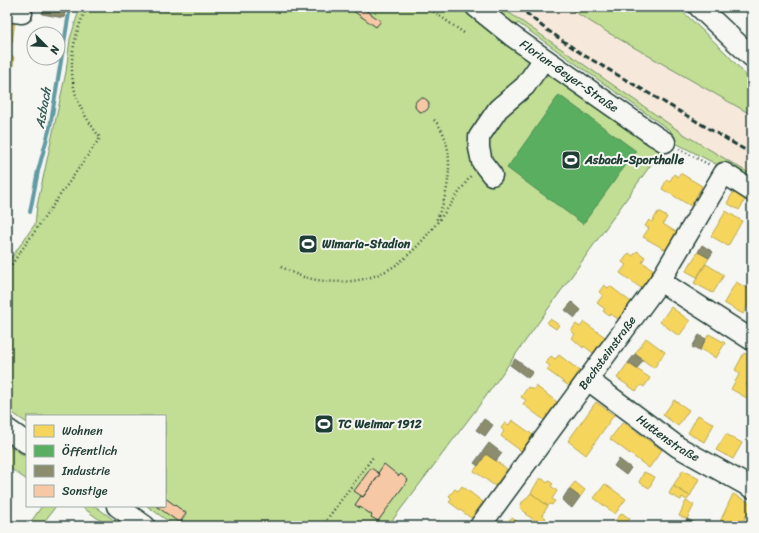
<svg xmlns="http://www.w3.org/2000/svg" width="759" height="533" font-family="Sriracha,sans-serif">
	<style>
		.built { fill: #f6e8db }
		.green { fill: #c2dd94; stroke: #708d64 }
		.homes { fill: #f6d55c; stroke: #b6a750 }
		.public { fill: #5aae61; stroke: #488c54 }
		.industry { fill: #8c8c6e; stroke: #6b745d }
		.lines { fill: none; stroke-linecap: round; stroke-linejoin: round }
		.stream { stroke: #629ba4; stroke-width: 4 }
		.building { fill: #f7c8a6; stroke: #1f3d34 }
		.minor-casing { stroke: #1f3d34; stroke-width: 23 }
		.path { stroke: #1f3d34; stroke-width: 2.5; stroke-dasharray: 1 3; stroke-linecap: butt }
		.minor { stroke: #f6f6f2; stroke-width: 20 }
		.rail { stroke: #1f3d34; stroke-width: 3; stroke-dasharray: 6 3; stroke-linecap: butt }
		.labels { text-anchor: middle; dominant-baseline: central; stroke-width: 4; stroke-linejoin: round; paint-order: stroke }
		.street-label { font-size: 12px; fill: #1f3d34; stroke: #f6f6f2 }
		.poi-label { font-size: 12px; font-weight: bold; fill: #1f3d34; stroke: #f6f6f2; text-anchor: start }
		.water-label { font-size: 13px; font-style: italic; fill: #355c59; stroke: #f6f6f2 }
	</style>
	<rect width="100%" height="100%" fill="#f6f6f2"/>
	<filter id="ink" filterUnits="userSpaceOnUse"><feTurbulence type="fractalNoise" baseFrequency=".025" numOctaves="2"/><feDisplacementMap in="SourceGraphic" scale="8" xChannelSelector="R" yChannelSelector="G"/><feConvolveMatrix kernelMatrix="1 2 1 2 8 2 1 2 1" color-interpolation-filters="sRGB"/></filter>
	<g filter="url(#ink)">
		<path class="built" d="M501,7H567L607,32L752,115V179L682,133Z"/>
		<path class="green" d="M80,7H466L531,55L536,71L545,78L550,71L662,149L484,399L388,526H175L147,506H165V416H27V423L7,409V264L35,224L37,206L66,72L70,39Z
			M485,7H501L682,133L752,175V185L735,174L666,138L671,131L518,23L512,30Z
			M567,7H678L726,53L744,73L752,85V115L607,32Z
			M7,445L27,457V480L7,466Z
			M42,506H56L41,526H28Z
			M81,506H95L122,526H104L105,524Z"/>
		<path class="homes" d="M7,20L15,21L12,43H7Z
			M7,56L14,57L11,80L7,79Z
			M7,90H13L11,113L7,112Z
			M680,173L702,186L691,206L662,189L667,179L670,181L674,174L678,177Z
			M734,191L746,198L739,210L727,203Z
			M726,211L742,221L728,246L711,236Z
			M658,212L667,217L663,224L676,232L666,250L643,237L649,228L645,226L649,220L652,222Z
			M637,251L645,257L642,262L654,270L641,288L620,273L626,265L622,262L629,253L633,256Z
			M698,252L709,258L697,277L686,271Z
			M706,264L724,275L713,293L694,283Z
			M736,282L752,291V298L743,314L724,303Z
			M604,285L608,288L610,286L631,302L618,319L611,314L609,316L603,311L605,309L597,303L603,295L599,292Z
			M671,307L690,321L679,336L660,322Z
			M550,319L559,325L556,329L547,323Z
			M584,322L605,337L593,353L584,346L583,348L572,338L575,334L571,331L576,324L580,327Z
			M709,334L725,343L716,358L700,349Z
			M646,338L665,352L654,368L635,354Z
			M744,353L752,358V380L750,378L746,385L752,388V401L731,389L740,373L735,370Z
			M559,355L580,371L569,386L547,370L550,366L546,363L551,356L555,359Z
			M628,363L650,378L644,387L641,385L636,391L617,378Z
			M536,386L557,402L544,420L523,404L526,400L521,397L528,387L533,390Z
			M674,400L689,410L678,426L663,415Z
			M596,402L614,415L586,455L568,441Z
			M698,415L714,424L704,442L688,433Z
			M512,420L533,435L521,451L501,436L504,431L501,428L505,423L509,425Z
			M623,422L662,450L649,468L610,439Z
			M726,434L742,443L733,459L716,450Z
			M486,454L507,469L495,486L474,471Z
			M752,460V470L748,468Z
			M683,470L699,479L690,496L673,486Z
			M644,472L655,477L649,488L639,482Z
			M539,479H543L547,483L549,481L553,484L551,486L557,491L552,499L555,501L552,505L550,504L548,506L531,493Z
			M575,482L585,490L580,497L569,489Z
			M605,484L626,499L615,514L594,498Z
			M462,486L483,502L471,518L449,502L452,499L449,496L455,489L458,491Z
			M673,486L690,496L687,500L682,497L681,500L669,494Z
			M531,493L548,506L542,515L546,518L541,524L525,514L526,513L520,508L522,502L524,501Z
			M733,494L752,504L741,526H718Z
			M686,501L694,505L687,519L679,516Z
			M622,513L630,519L624,526H621L615,521Z
			M512,518L523,526H506L510,519Z
			M438,520L446,526H434Z"/>
		<path class="public" d="M559,95L636,151L583,224L507,168Z"/>
		<path class="industry" d="M44,7H66L64,18L42,14Z
			M702,245L713,252L709,258L698,252Z
			M572,302L581,310L575,318L565,310Z
			M699,335L706,339L699,351L692,347Z
			M635,354L643,360L637,369L628,363Z
			M515,359L533,372L528,378L510,365Z
			M484,419L493,425L485,436L476,430Z
			M489,443L502,453L496,461L486,454L478,466L474,463Z
			M619,459L631,468L626,475L614,466Z
			M569,489L580,497L572,508L562,500Z
			M687,519L699,525V526H684Z"/>
		<g class="lines">
			<path class="stream" d="M30,212L38,171L50,127L70,7"/>
		</g>
		<path class="building" d="M341,7H361L381,21L376,27L349,8L347,11Z
			M415 105a7 7 0 1 1 14 0a7 7 0 1 1-14 0Z
			M384,464L399,476L401,474L408,480L378,521L371,517L372,515L360,507V508L355,505L361,496L363,497L380,474L378,473Z
			M371,468L380,474L363,497L354,491Z
			M165,498L186,513L180,523L156,506H165Z"/>
		<g class="lines">
			<g class="minor-casing">
				<g id="minor">
					<path id="s1" d="M476,7L512,36L655,136L665,142"/>
					<path d="M699,7L752,57"/>
					<path d="M7,11L22,13"/>
					<path d="M492,175L482,162L479,148V137L498,109L525,86L544,59"/>
					<path d="M660,281L752,340"/>
					<path id="s2" d="M588,380L678,447L752,488"/>
					<path d="M7,429L27,443"/>
					<path d="M117,506L145,526"/>
					<path id="s3" d="M480,526L660,281L724,173L752,191"/>
				</g>
			</g>
			<path class="path" d="M427,7L464,33
				M434,120C453,138 451,176 444,200C442,207 439,214 436,221
				M679,149L710,165
				M281,267C289,270 296,275 304,277C336,286 373,283 400,262C427,241 452,202 472,174
				M7,271L100,138C92,126 83,114 78,101C66,69 73,36 87,7
				M322,526L373,457"/>
			<use href="#minor" class="minor"/>
			<path class="rail" d="M519,7L543,27L582,54L752,154"/>
		</g>
	</g>
	<defs>
		<g id="stadium-square" transform="scale(1)"><rect x="-9" y="-9" width="18" height="18" rx="4" fill="#1f3d34" stroke="#f6f6f2"/><path d="M0-5a6.5 5 0 1 0 0 10a6.5 5 0 1 0 0-10ZM-3.5-1.8h7v3.6h-7Z" fill="#fff"/></g>
	</defs>
	<g fill-rule="evenodd">
		<use href="#stadium-square" x="571" y="160"/>
		<use href="#stadium-square" x="308" y="244"/>
		<use href="#stadium-square" x="324" y="424"/>
	</g>
	<g class="labels">
		<g class="street-label">
			<text stroke="none"><textPath href="#s1" startOffset="116">Florian-Geyer-Straße</textPath></text>
			<text stroke="none"><textPath href="#s3" startOffset="215">Bechsteinstraße</textPath></text>
			<text stroke="none"><textPath href="#s2" startOffset="99">Huttenstraße</textPath></text>
		</g>
		<g class="poi-label">
			<text x="585" y="160">Asbach-Sporthalle</text>
			<text x="322" y="244">Wimaria-Stadion</text>
			<text x="338" y="424">TC Weimar 1912</text>
		</g>
		<g class="water-label">
			<text transform="translate(43 108) rotate(-80)">Asbach</text>
		</g>
	</g>
	<rect width="759" height="533" fill="none" stroke="#f6f6f2" stroke-width="24"/>
	<rect x="12" y="12" width="735" height="509" fill="none" stroke="#1f3d34" stroke-width="1.5" filter="url(#ink)"/>
	<rect x="26" y="415" width="140" height="92" fill="#f6f6f2" stroke="#a0aca6"/>
	<rect x="34" y="425" width="20" height="12" fill="#f6d55c" stroke="#a0aca6"/>
	<text x="62" y="435" font-size="12" fill="#1f3d34">Wohnen</text>
	<rect x="34" y="445" width="20" height="12" fill="#5aae61" stroke="#a0aca6"/>
	<text x="62" y="455" font-size="12" fill="#1f3d34">Öffentlich</text>
	<rect x="34" y="465" width="20" height="12" fill="#8c8c6e" stroke="#a0aca6"/>
	<text x="62" y="475" font-size="12" fill="#1f3d34">Industrie</text>
	<rect x="34" y="485" width="20" height="12" fill="#f7c8a6" stroke="#a0aca6"/>
	<text x="62" y="495" font-size="12" fill="#1f3d34">Sonstige</text>
	<g transform="translate(46 46) rotate(114)"><circle r="19" fill="#f6f6f2" stroke="#a0aca6"/>
	<path d="M0-3L7 15L0 10L-7 15Z" fill="#1f3d34"/>
	<text y="-6" font-size="11" font-weight="bold" text-anchor="middle" fill="#1f3d34">N</text>
	</g>
</svg>
